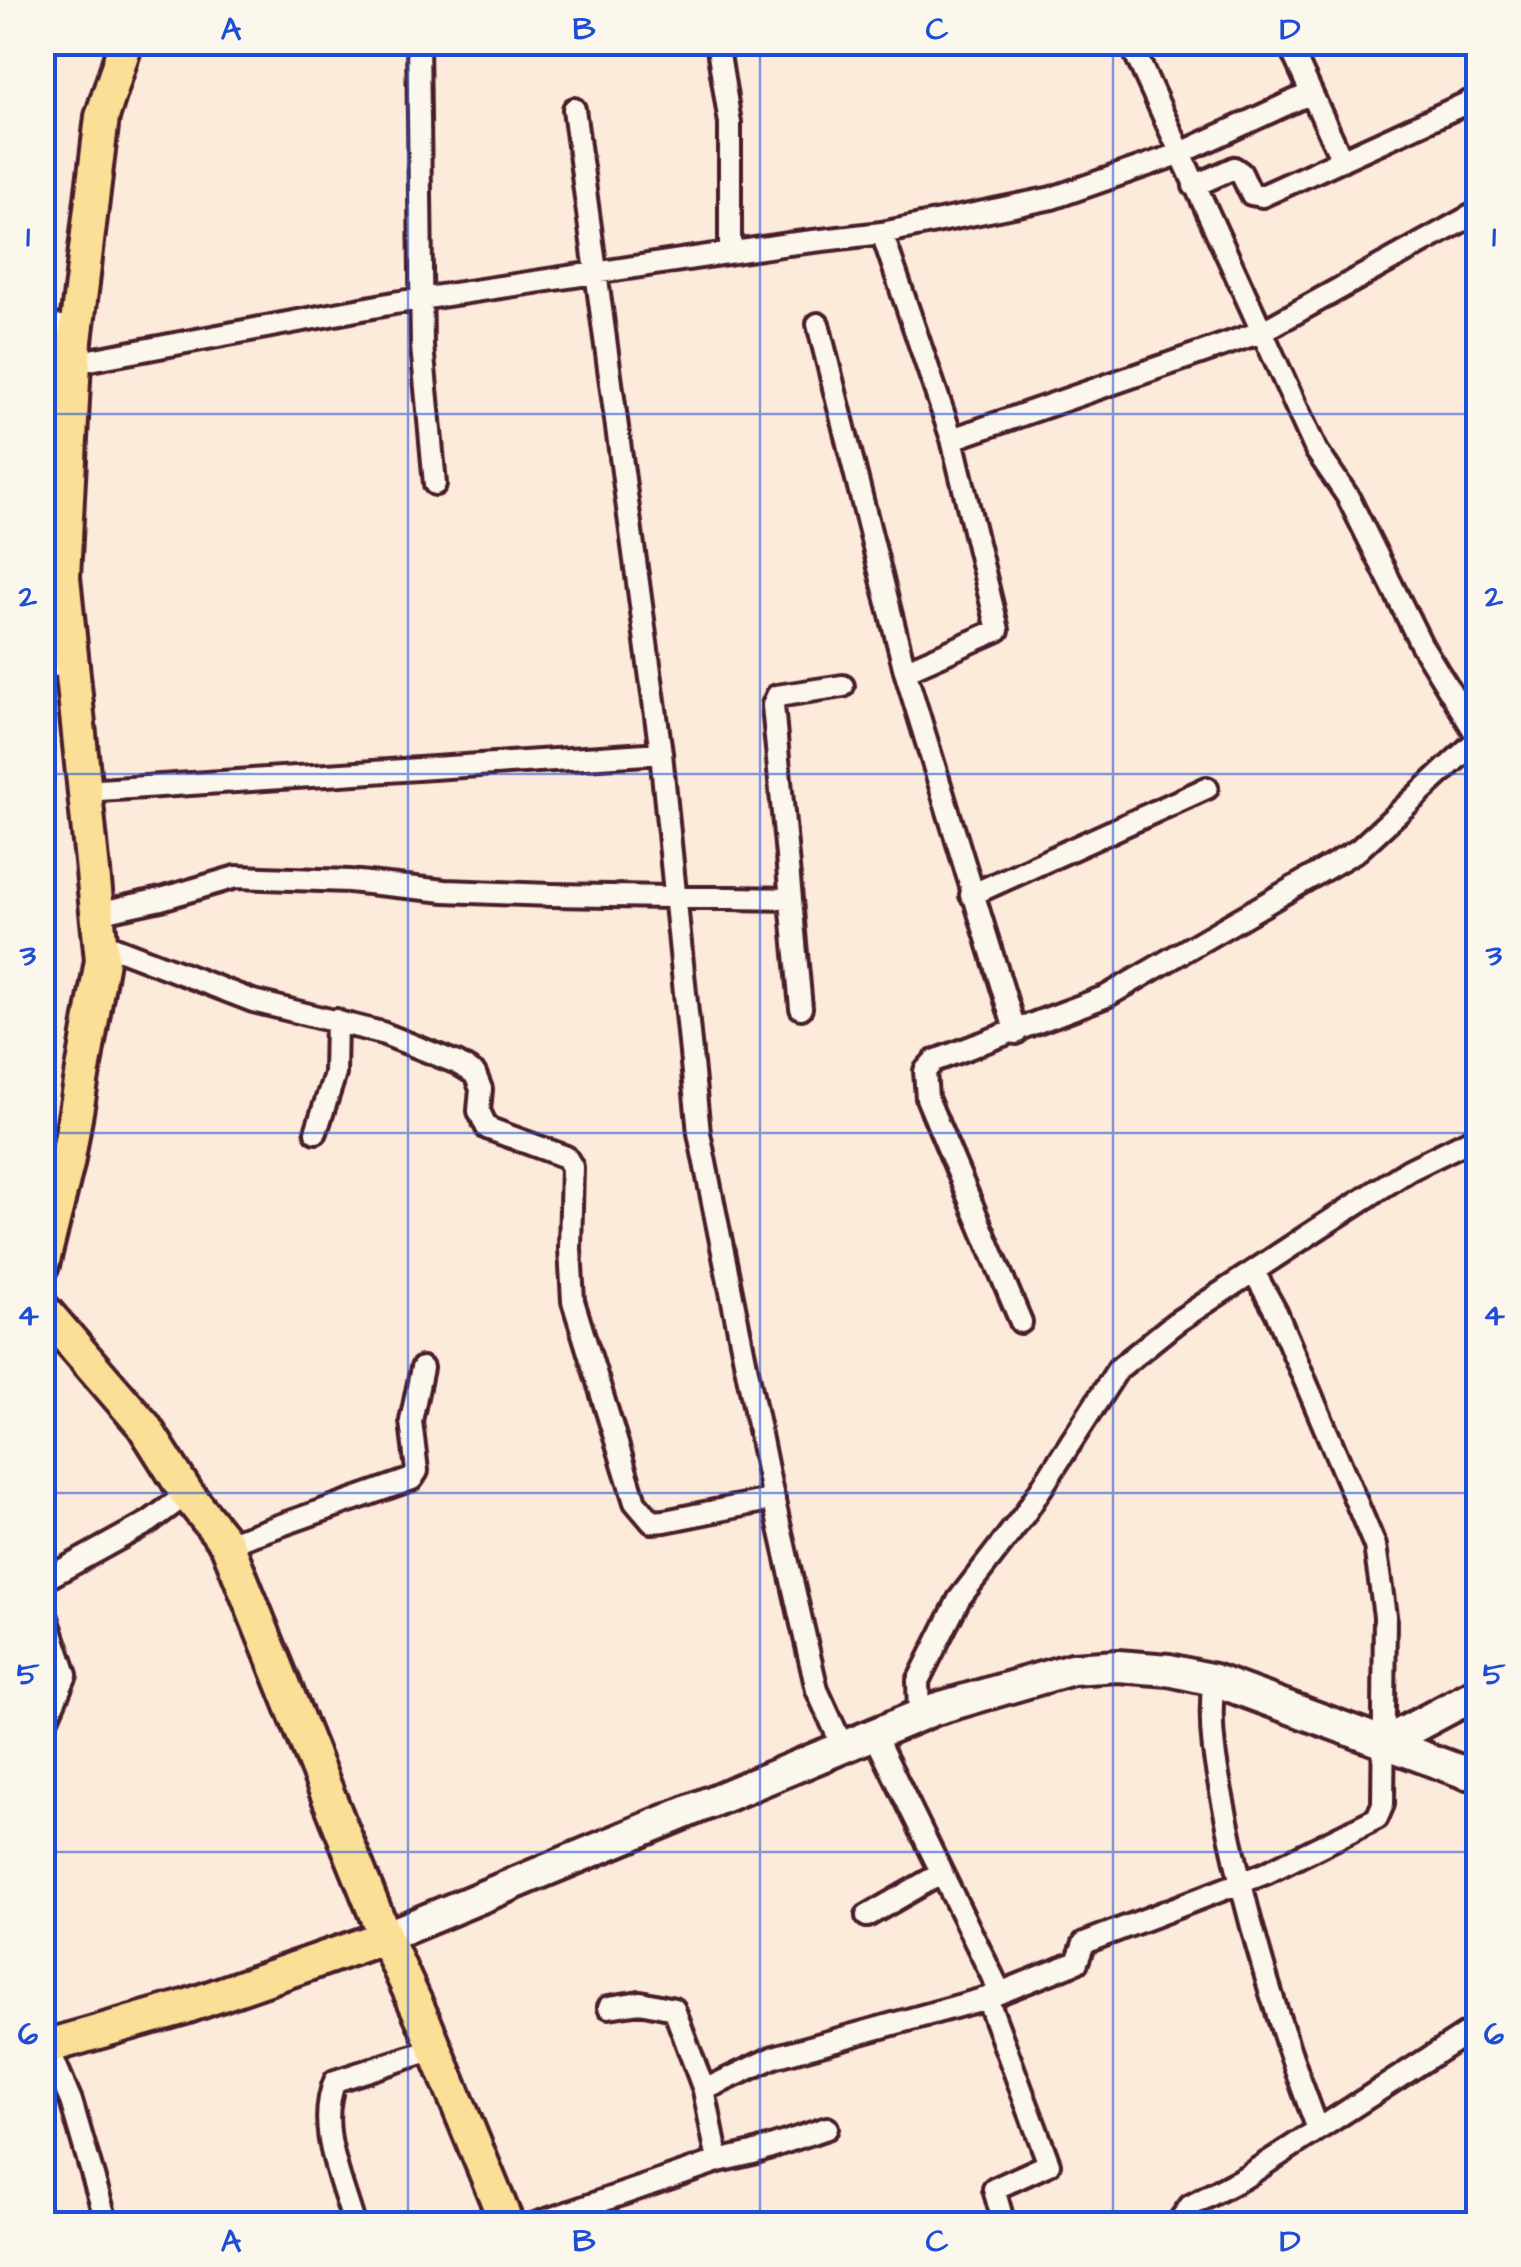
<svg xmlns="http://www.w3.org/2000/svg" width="1521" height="2267" font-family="'Architects Daughter',sans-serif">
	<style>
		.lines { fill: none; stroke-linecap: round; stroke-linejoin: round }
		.street-casing { stroke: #4a1f2b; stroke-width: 28 }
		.secondary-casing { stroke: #4a1f2b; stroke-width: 38 }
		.primary-casing { stroke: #4a1f2b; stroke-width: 40 }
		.street { stroke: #fbf7ec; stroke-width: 20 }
		.secondary { stroke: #fbf7ec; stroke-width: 30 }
		.primary { stroke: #fbdf96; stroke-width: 32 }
		.grid { fill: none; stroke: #1d4ed8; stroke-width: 2.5; stroke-opacity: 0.55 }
		.neatline { fill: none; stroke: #1d4ed8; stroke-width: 4 }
		.grid-label { font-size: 32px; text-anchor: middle; font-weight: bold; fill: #1d4ed8 }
	</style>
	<rect width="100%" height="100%" fill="#fceada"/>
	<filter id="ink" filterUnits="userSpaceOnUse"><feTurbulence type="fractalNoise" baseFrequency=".01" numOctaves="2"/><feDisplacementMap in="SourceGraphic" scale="20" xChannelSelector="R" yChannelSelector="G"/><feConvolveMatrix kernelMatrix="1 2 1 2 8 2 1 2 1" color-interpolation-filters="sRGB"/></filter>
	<g filter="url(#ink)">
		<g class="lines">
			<g class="street-casing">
				<path id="street" d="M418,42L422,346L435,484
					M717,42L730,123V252
					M1130,42L1316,450L1348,497L1421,644L1478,737
					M1288,42L1342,160
					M574,109L661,753L699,1133L770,1484L817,1690L843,1747
					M1194,186L1234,168L1241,173L1251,194L1262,196L1471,101
					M882,233L952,439L1261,332L1478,212
					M42,324L77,328
					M818,324L905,671L1016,1033
					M74,363L394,303L788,244L882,233L1052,198L1179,154L1311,93
					M42,668L71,663
					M905,671L998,630L952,439
					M84,791L661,753
					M971,895L1207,788
					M97,913L161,899L236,877L349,881L445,891L551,895L791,899
					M100,942L253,1001L382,1033L457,1063L475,1074L481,1089L479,1111L487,1128L566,1157L572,1167L570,1249L573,1301L635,1502L652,1522L665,1521L774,1499
					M801,1008L773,705L777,696L843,686
					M316,1132L335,1074L336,1020
					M1021,1322L927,1098L925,1071L934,1061L1107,996L1358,850L1478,739
					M227,1544L412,1479L417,1471L411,1421L422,1368
					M42,1581L149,1522L187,1494
					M42,1603L66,1675L46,1721
					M1214,1680C1206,1734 1220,1786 1231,1840C1253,1942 1280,2031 1318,2129
					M919,1715L918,1681L959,1599L1024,1515L1118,1369L1175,1323L1319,1228L1409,1170L1478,1136
					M874,1734L1000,1992
					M867,1916L942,1873
					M987,1998L1049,2164L994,2189L1004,2224
					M609,2007L640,2002L674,2009L704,2090L718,2161
					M48,2047L71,2101L107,2224
					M704,2090L774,2057L987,1998L1077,1962L1084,1943L1266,1873L1377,1818L1383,1804L1385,1616L1375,1546L1276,1312L1254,1272
					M354,2224C341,2178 316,2128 335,2081L435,2049
					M535,2224L718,2161L753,2153L827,2128
					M1177,2224L1190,2206L1245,2177L1478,2026"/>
			</g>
			<g class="secondary-casing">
				<path id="secondary" d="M1384,1743L1478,1693
					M385,1937L935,1709L1072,1669L1118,1666L1169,1670L1214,1680L1466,1773L1478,1772"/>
			</g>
			<g class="primary-casing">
				<path id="primary" d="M42,1265L67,1164L102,960L63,577L75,341L102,117L126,42
					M42,1308L144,1426L187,1494L227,1544L385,1937L425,2024L507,2224
					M42,2048L185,2007L385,1937"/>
			</g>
			<use href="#street" class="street"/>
			<use href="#secondary" class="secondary"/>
			<use href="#primary" class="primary"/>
		</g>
	</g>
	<path class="grid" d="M408,42V2224M760,42V2224M1113,42V2224M42,414H1478M42,774H1478M42,1133H1478M42,1493H1478M42,1852H1478"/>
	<rect width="1521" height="2267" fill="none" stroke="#fbf7ec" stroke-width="110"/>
	<rect x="55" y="55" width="1411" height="2157" class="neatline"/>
	<g class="grid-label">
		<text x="231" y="39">A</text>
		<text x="584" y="39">B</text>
		<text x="937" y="39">C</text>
		<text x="1290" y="39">D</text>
		<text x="28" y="246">1</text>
		<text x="1494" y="246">1</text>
		<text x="28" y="606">2</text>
		<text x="1494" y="606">2</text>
		<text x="28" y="965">3</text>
		<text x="1494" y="965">3</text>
		<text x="28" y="1325">4</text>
		<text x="1494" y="1325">4</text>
		<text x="28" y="1684">5</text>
		<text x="1494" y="1684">5</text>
		<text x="28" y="2044">6</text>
		<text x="1494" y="2044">6</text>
		<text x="231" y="2251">A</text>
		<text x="584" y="2251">B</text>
		<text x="937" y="2251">C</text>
		<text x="1290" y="2251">D</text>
	</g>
</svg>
